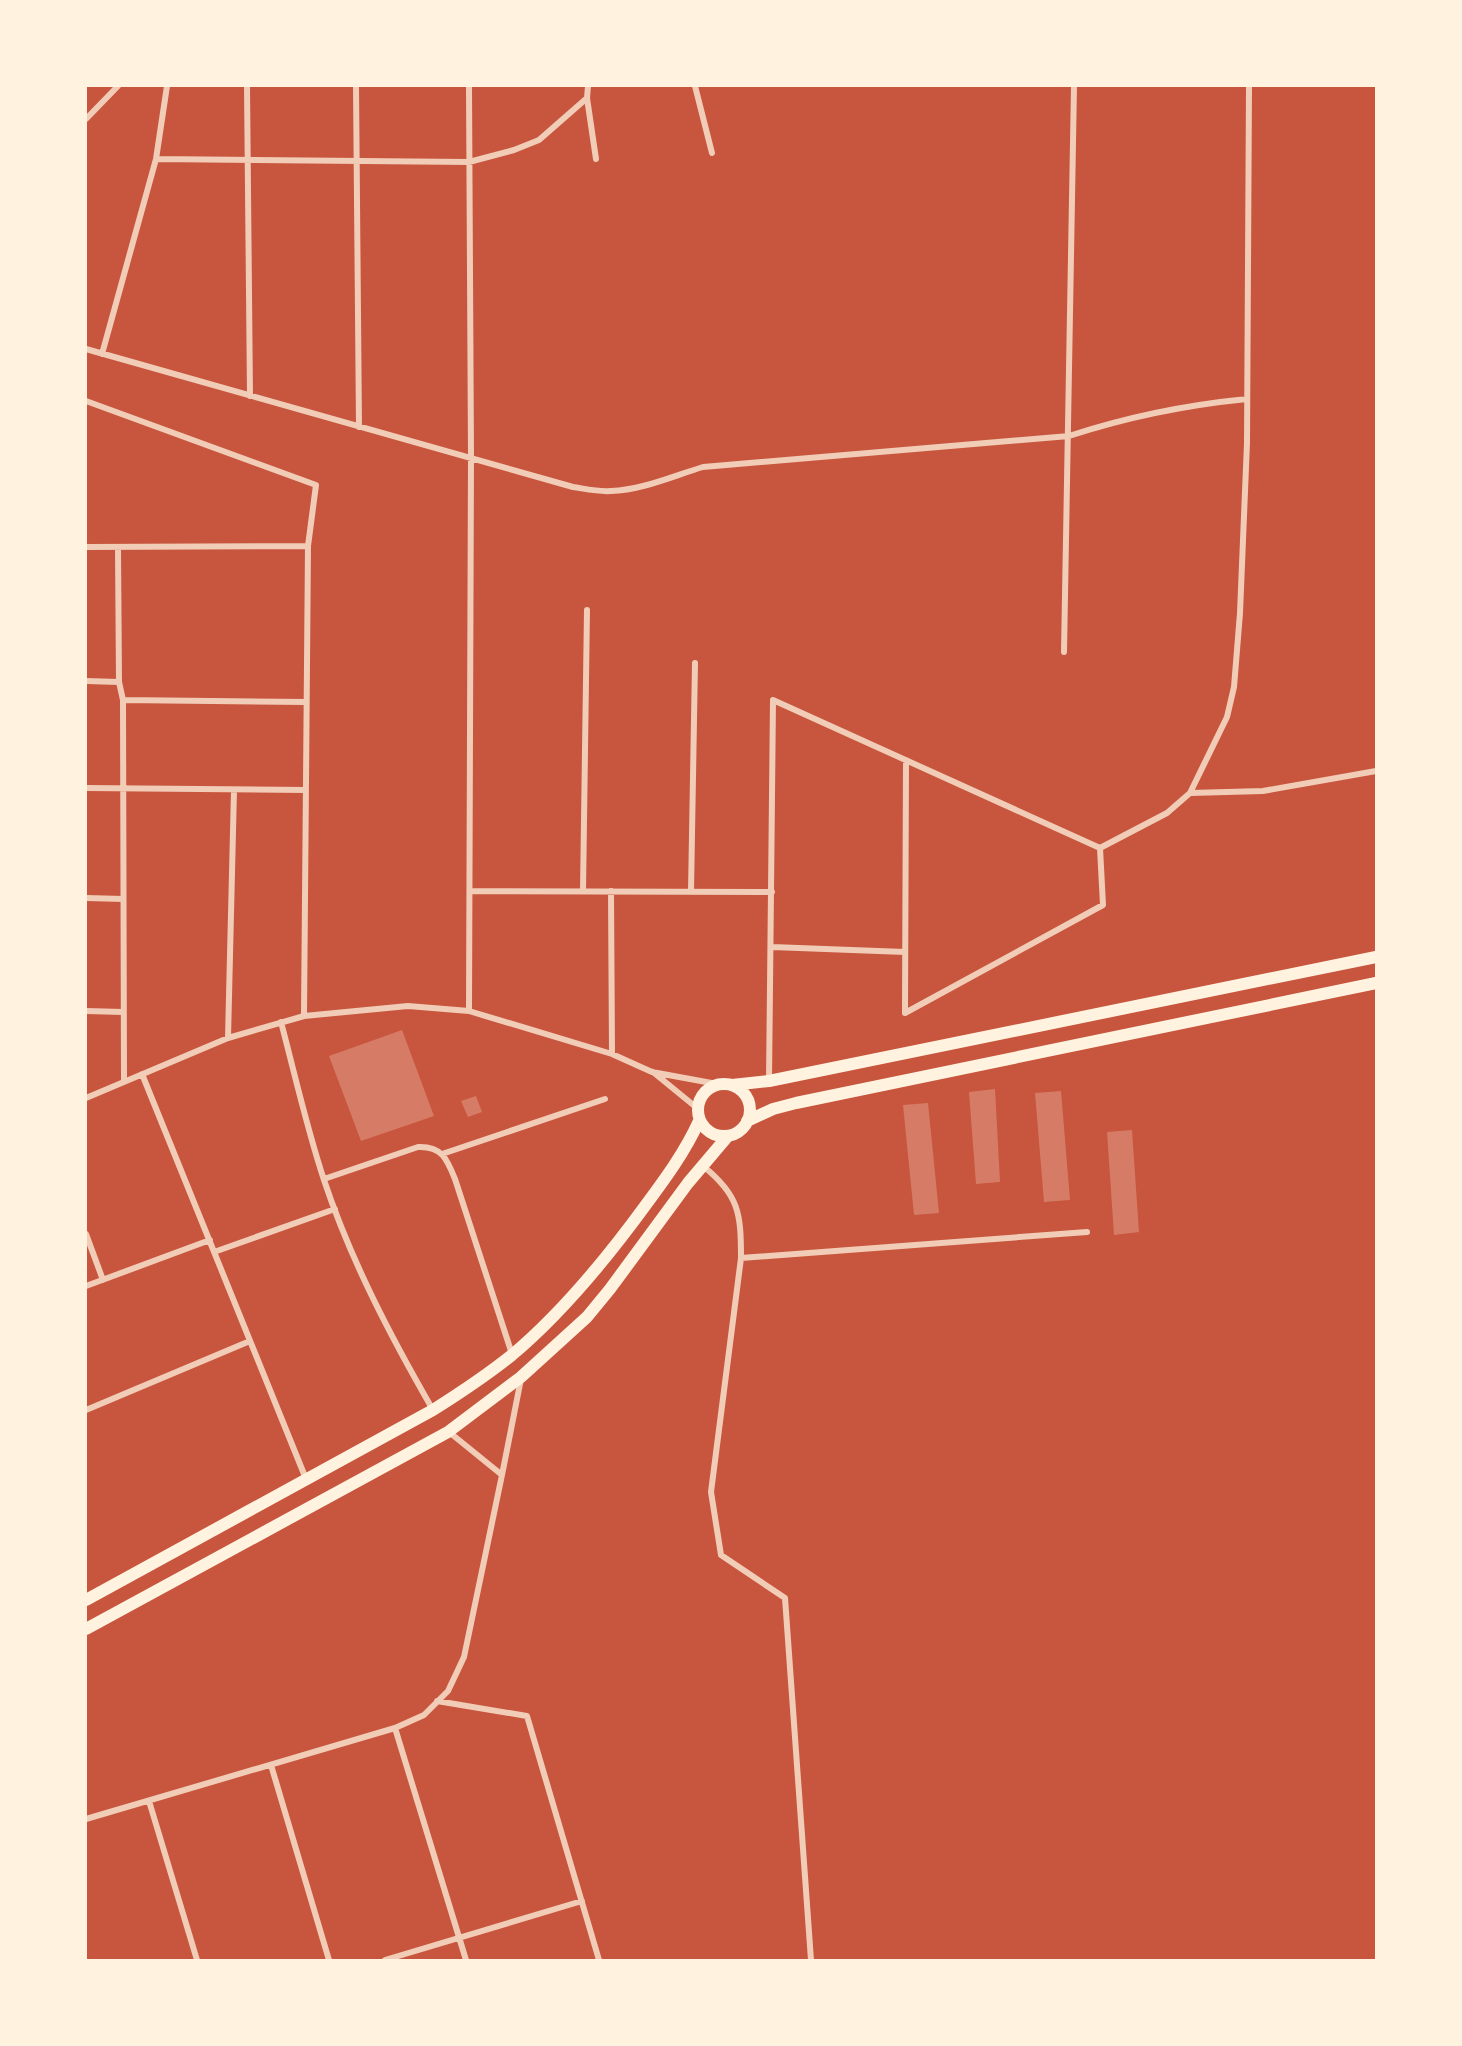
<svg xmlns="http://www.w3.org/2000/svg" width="1462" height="2046" font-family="'Archivo Narrow',sans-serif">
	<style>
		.building { fill: #d67c66 }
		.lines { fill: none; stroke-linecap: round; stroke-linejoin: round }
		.minor { stroke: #f1ccb7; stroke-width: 6 }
		.secondary { stroke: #fff3e0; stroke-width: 12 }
	</style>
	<rect width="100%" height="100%" fill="#c8553d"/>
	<path class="building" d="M402,1030L434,1116L361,1141L329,1056Z
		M995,1089L1000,1182L976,1184L969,1092Z
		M1061,1091L1070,1200L1044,1202L1035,1093Z
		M476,1096L482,1112L468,1117L461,1101Z
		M928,1103L939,1213L914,1215L903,1105Z
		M1132,1130L1139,1232L1114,1235L1107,1132Z"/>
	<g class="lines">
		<path class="minor" d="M247,86L250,396
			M356,86L359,427
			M469,86L471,458L469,1011
			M588,86L587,98L596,159
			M695,86L712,153
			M86,119L118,86
			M156,159L469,162L514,150L539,140L587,98
			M86,349L573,487C586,489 598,492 611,491C642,490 673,476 703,467L1069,436C1127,417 1186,405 1247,399
			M102,354L156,159L167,86
			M86,401L316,485L308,546L304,1016
			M86,547L308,546
			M118,548L119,682L123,700L124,1082
			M1064,652L1074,86
			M86,681L119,682
			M123,700L306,702
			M906,760L905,1013L1103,905L1100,848
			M86,788L306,790
			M1190,793L1263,791L1376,771
			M1100,848L1167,813L1190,793L1227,717L1234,687L1240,613L1247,443L1249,86
			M470,891L772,892
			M583,891L587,610
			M611,891L612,1054
			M691,891L695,663
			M86,898L123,899
			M772,947L905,952
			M86,1011L123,1012
			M281,1022C295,1075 307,1129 324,1180C351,1261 391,1337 433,1410
			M228,1038L234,790
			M653,1072L697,1108
			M142,1074L306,1479
			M769,1081L773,700L1100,848
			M86,1098L228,1038L304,1016L408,1006L469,1011L612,1054L652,1072L717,1084
			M442,1154L605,1099
			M703,1166C739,1195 741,1213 741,1258L711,1492L721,1555L785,1598L811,1960
			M324,1179L418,1147C442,1146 447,1159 455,1179L512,1354
			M86,1234L103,1280
			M214,1252L335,1209
			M741,1258L1087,1232
			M86,1286L210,1240
			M86,1410L250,1341
			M449,1432L502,1475L521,1379
			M437,1701L527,1716L599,1960
			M395,1728L466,1960
			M271,1765L329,1960
			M149,1801L197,1960
			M86,1819L395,1728L424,1715L448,1691L464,1657L502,1475
			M385,1960L582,1901"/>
		<path class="secondary" d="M698 1110a26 26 0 1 1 52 0a26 26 0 1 1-52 0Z
			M732,1085L769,1081L1376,957
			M747,1121L773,1109L796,1103L1376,983
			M86,1600L433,1410C460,1393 487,1375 512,1355C562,1313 607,1258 645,1206C665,1179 685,1152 699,1121
			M86,1629L448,1432L521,1377L587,1317L610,1289L688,1183L727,1137"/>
	</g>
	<rect width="1462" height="2046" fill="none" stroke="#fff3e0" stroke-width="174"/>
</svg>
